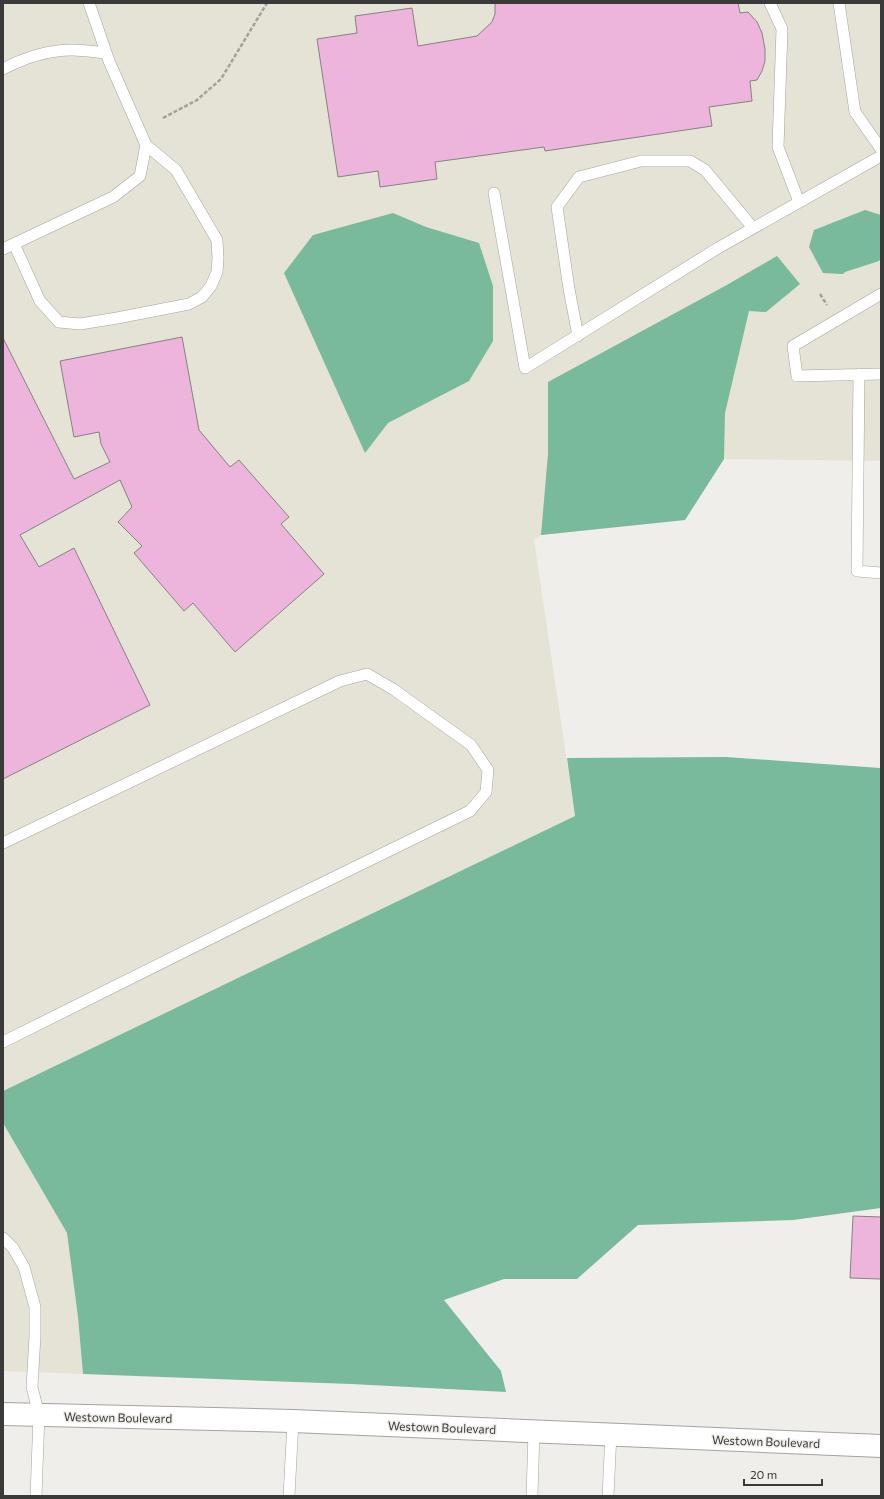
<svg xmlns="http://www.w3.org/2000/svg" width="884" height="1499" font-family="Commissioner,sans-serif">
	<style>
		.built { fill: #e5e2d6 }
		.forest { fill: #78ba9b }
		.building { fill: #edb5db; stroke: #858284 }
		.lines { fill: none; stroke-linecap: round; stroke-linejoin: round }
		.service-casing { stroke: #a4a39f; stroke-width: 12 }
		.minor-casing { stroke: #a4a39f; stroke-width: 24 }
		.path { stroke: #a2a19e; stroke-width: 2.5; stroke-dasharray: 4 2; stroke-linecap: butt }
		.service { stroke: #fff; stroke-width: 11 }
		.minor { stroke: #fff; stroke-width: 22 }
		.labels { text-anchor: middle; dominant-baseline: central; stroke-width: 3; stroke-linejoin: round; paint-order: stroke }
		.street-label { font-size: 12px; fill: #3a3a38; stroke: #f0eeea }
	</style>
	<rect width="100%" height="100%" fill="#f0eeea"/>
	<path class="built" d="M3,3H881V461L724,459L685,520L541,535L534,540L575,816L3,1091Z
		M3,1123L67,1233L78,1317L83,1374L3,1371Z"/>
	<path class="forest" d="M865,210L881,215V258L879,261L845,272L843,274L823,273L809,247L814,230Z
		M393,213L426,227L479,243L493,286V341L469,381L388,423L365,453L284,273L313,235Z
		M777,256L800,284L766,312L749,311L725,413L724,459L685,520L541,535L548,454V382L725,286Z
		M726,757L880,768L881,1208L793,1220L638,1225L577,1279H504L444,1300L501,1371L506,1392L351,1384L83,1374L78,1317L67,1233L3,1123V1091L575,816L567,758Z"/>
	<path class="building" d="M495,3H738L740,13L748,12L757,22L762,33L765,49V61L762,71L757,80L750,81L752,101L709,107L712,126L545,151L544,147L435,162L437,179L380,187L378,171L338,177L317,39L357,33L355,16L412,8L418,46L477,36L492,22L495,14Z
		M182,337L199,430L230,467L239,460L289,517L281,524L324,574L235,652L193,603L184,611L134,553L142,546L118,522L132,507L120,480L20,535L39,567L74,548L150,705L3,779V338L74,479L110,462L101,444L99,432L74,437L60,361Z
		M853,1216L881,1217V1279L850,1278Z"/>
	<g class="lines">
		<g class="service-casing">
			<path id="service" d="M770,3L782,29L778,147L799,202
				M839,3L855,112L881,149
				M3,69C24,58 48,50 72,50C83,50 95,52 106,53
				M494,193L525,368L718,248L881,156
				M14,244L40,301L59,322L80,324L117,318L189,304L202,297L211,286L217,272L218,258L217,240L176,170L146,145
				M3,249L113,197L140,176L146,145L109,61L89,3
				M881,294L793,346L797,376L881,374
				M578,336L569,289L557,207L579,177L641,161H690L705,170L753,228
				M859,374L857,571L881,573
				M3,843L340,681L367,674L393,689L471,745L488,770L486,792L470,811L292,898L3,1042
				M3,1238L13,1248L24,1267L35,1307V1336L32,1387L39,1415L36,1496
				M289,1496L293,1421
				M532,1496L534,1431
				M608,1496L611,1434"/>
		</g>
		<g class="minor-casing">
			<path id="minor" d="M3,1414L293,1421L881,1446"/>
		</g>
		<path class="path" d="M163,118L197,100L221,79L267,3
			M820,294L827,305"/>
		<use href="#service" class="service"/>
		<use href="#minor" class="minor"/>
	</g>
	<g class="labels">
		<g class="street-label">
			<text transform="translate(118 1417) rotate(1)">Westown Boulevard</text>
			<text transform="translate(442 1427) rotate(2)">Westown Boulevard</text>
			<text transform="translate(766 1441) rotate(2)">Westown Boulevard</text>
		</g>
	</g>
	<rect width="884" height="1499" fill="none" stroke="#3a3a38" stroke-width="8"/>
	<path d="M744 1479v6h78v-6" fill="none" stroke="#3a3a38" stroke-width="2"/>
	<text x="750" y="1479" font-size="12" fill="#3a3a38" stroke="#f0eeea" stroke-width="3" paint-order="stroke">20 m</text>
</svg>
